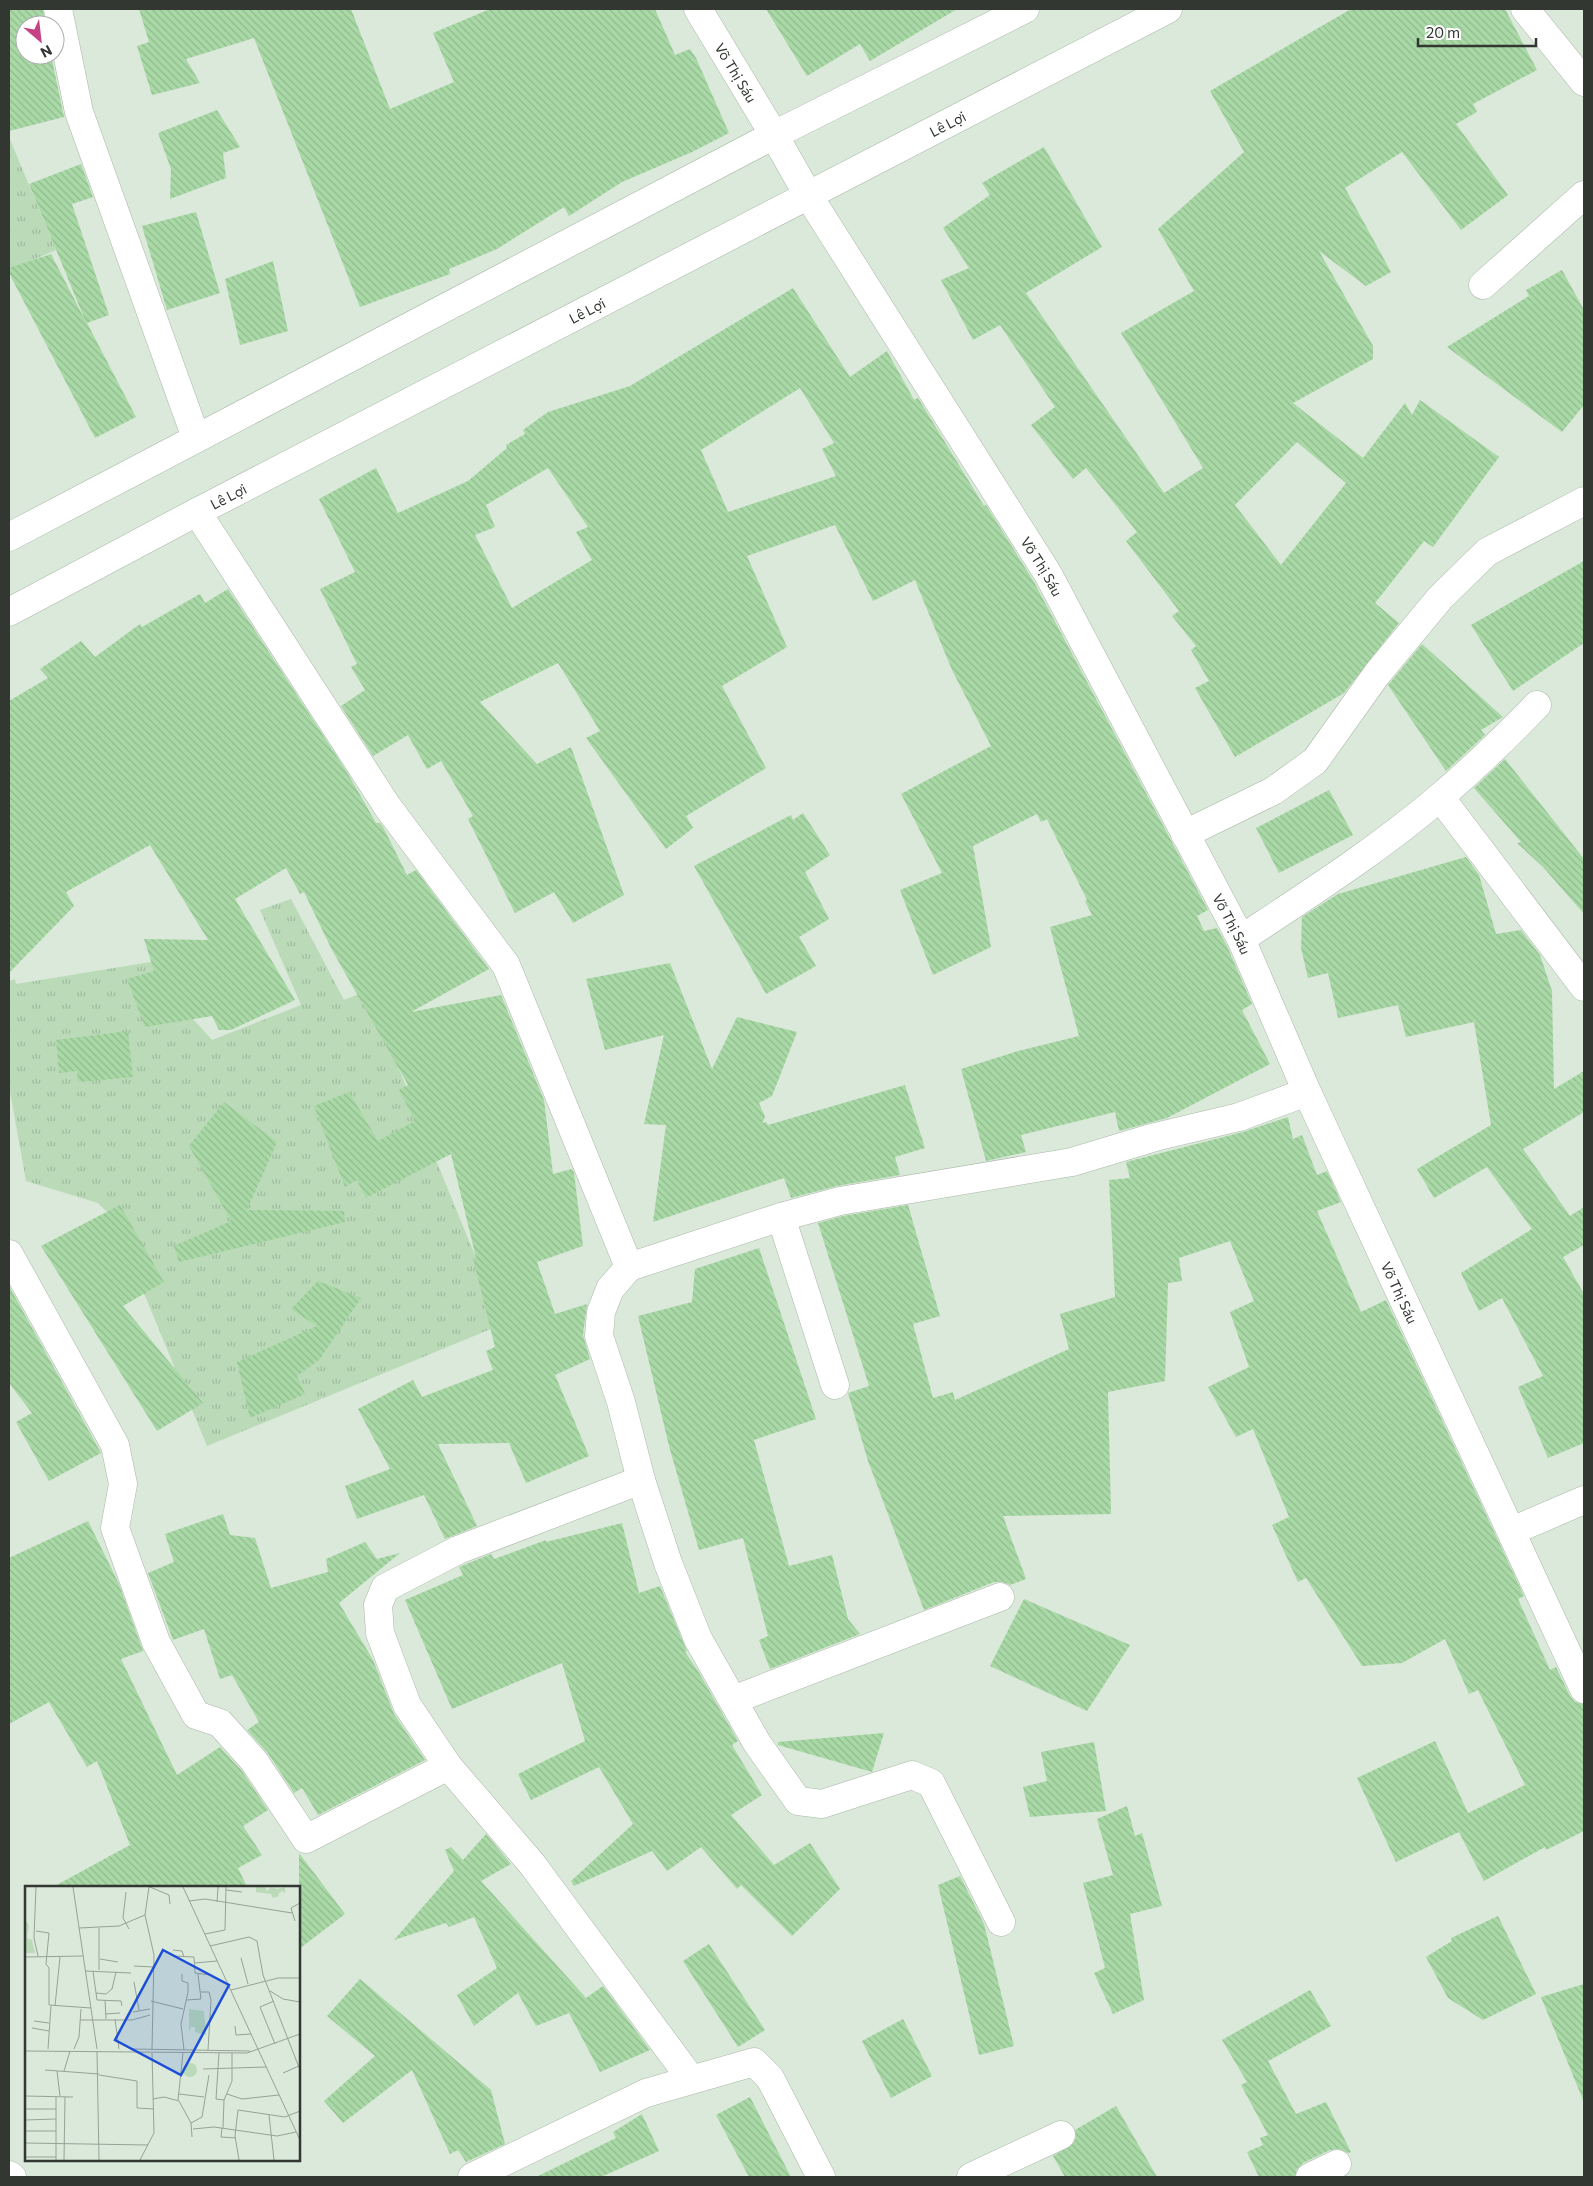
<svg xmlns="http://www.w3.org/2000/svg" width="1593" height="2186" font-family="Commissioner,sans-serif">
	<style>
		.grass { fill: url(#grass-tufts) }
		.building { fill: url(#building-back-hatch); fill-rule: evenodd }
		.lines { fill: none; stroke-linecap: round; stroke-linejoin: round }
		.minor-casing { stroke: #a9b8a8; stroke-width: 29 }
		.major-casing { stroke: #a9b8a8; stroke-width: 29 }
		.minor { stroke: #fff; stroke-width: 28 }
		.major { stroke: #fff; stroke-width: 28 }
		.labels { text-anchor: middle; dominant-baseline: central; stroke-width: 4; stroke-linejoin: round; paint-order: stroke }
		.street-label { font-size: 14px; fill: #323731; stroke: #fff }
		.inset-road { fill: none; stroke: #97a296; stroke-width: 1 }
		.view { fill: #1d4ed8; fill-opacity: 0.15; stroke: #1d4ed8; stroke-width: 2.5 }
		.inset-edge { fill: none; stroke: #323731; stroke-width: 2.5 }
	</style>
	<defs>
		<pattern id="grass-tufts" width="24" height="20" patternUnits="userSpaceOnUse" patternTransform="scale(1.25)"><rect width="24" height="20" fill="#badab8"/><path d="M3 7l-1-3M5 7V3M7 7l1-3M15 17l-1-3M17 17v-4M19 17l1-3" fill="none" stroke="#a0bc9f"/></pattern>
		<pattern id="building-back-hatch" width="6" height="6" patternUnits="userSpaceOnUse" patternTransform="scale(1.25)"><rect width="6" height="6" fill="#a9d9a6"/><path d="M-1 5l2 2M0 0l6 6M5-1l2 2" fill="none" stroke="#92bb8f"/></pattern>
	</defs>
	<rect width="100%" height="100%" fill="#dae9d9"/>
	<path class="grass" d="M9,137L56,250L9,270Z
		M291,899L344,1000L367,991L503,1324L207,1446L113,1218L98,1203L26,1181L9,1086V981L15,979L16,984L163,960L193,1019L212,1040L301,1005L260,910Z"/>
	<path class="building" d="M9,9H43L45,25H25V55H51L64,117L9,131Z
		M139,9H351L390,109L454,82L433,33L490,9H655L675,55L690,49L696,58L729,133L692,152L622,182L569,216L564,207L497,249L449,269L450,274L360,307L254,38L186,59L200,83L152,95L137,46L149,42Z
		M766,9H957L870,61L860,44L807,76Z
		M1351,9H1505L1537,70L1473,104L1477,112L1456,124L1508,195L1461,230L1402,152L1345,188L1391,272L1366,286L1319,251L1373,346V359L1293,403L1363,458L1405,403L1412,415L1420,400L1499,457L1433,547L1424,541L1375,603L1399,623L1344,693L1235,757L1195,688L1209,681L1191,650L1196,646L1172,616L1179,611L1126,541L1137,532L1086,468L1073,479L1031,425L1055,407L1000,325L973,340L941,280L969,268L943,228L990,195L982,183L1044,147L1102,247L1026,293L1164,493L1203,468L1121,333L1194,291L1158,229L1244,152L1210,91ZM1297,442L1346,483L1281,565L1235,505Z
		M217,110L240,147L223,153L226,178L170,199L171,169L158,133Z
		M81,164L93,197L72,204L109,315L87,323L136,417L95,438L9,273V268L51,254L85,320L29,184Z
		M196,212L220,293L167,310L142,226Z
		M273,261L288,331L240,345L225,279Z
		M1562,270L1584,310V405L1562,432L1447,347L1529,296L1526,290Z
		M793,288L850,377L887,351L914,400L918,398L984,506L986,505L1034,582L1208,910L1197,916L1204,931L1217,928L1227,946L1252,1004L1242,1010L1270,1064L1167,1118L1119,1131L1115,1112L1021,1135L1026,1152L986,1161L961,1069L1018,1051L1079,1036L1050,927L1092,915L1085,901L1087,900L1047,819L1041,822L1037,814L973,846L991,947L933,975L900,890L942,873L901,794L991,746L952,670L915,580L873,601L835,525L747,556L787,647L722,686L766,768L686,816L693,828L666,849L586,738L600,731L558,663L480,702L537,764L571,747L624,895L573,923L554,892L515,913L468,819L473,816L441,761L427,769L408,735L373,756L341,706L365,690L351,667L357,664L320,589L355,572L319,499L376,468L398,513L468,481L507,448L506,445L525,434L523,430L548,412L630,386ZM800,388L834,443L822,449L836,476L728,512L701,450ZM548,468L588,527L576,532L592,560L512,608L475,535L495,527L486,505Z
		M1584,561V643L1513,691L1471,625Z
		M228,589L347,772L376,823H380L383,827L407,875L416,870L489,969L411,1012L501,995L544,1100L553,1174L572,1169L574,1173L583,1246L537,1262L555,1314L587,1304L583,1335L590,1359L555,1375L589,1456L526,1483L509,1443L438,1444L477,1526L445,1539L424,1495L357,1519L345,1486L390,1469L358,1409L413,1380L422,1397L493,1370L486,1351L495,1347L473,1258H476L451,1154L366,1198L357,1180L345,1187L314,1106L349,1092L378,1141L415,1121L399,1090L408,1085L331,948L304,892L300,894L286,868L235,899L295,1000L231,1030H219L212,1016L145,1027L127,979L154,971L144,939L208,940L150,845L66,892L74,906L9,973V701L48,678L40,669L81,641L95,657L140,624L142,627L200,594L205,603Z
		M1422,644L1503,717L1481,730L1485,735L1446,771L1388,685Z
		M1505,759L1584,859V914L1543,867L1517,843L1521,842L1474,788Z
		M1329,790L1353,835L1279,873L1256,828Z
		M803,813L830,855L805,872L829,919L799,937L816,966L766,994L694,866L791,815L793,820Z
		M1466,857L1479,875L1496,934L1521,930L1540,955L1552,991L1554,1089L1584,1071V1112L1523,1149L1570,1216L1584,1207V1245L1563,1257L1584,1294V1443L1548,1458L1518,1387L1543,1376L1502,1298L1479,1311L1461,1273L1532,1229L1487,1167L1434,1198L1417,1169L1491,1125L1474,1022L1406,1037L1398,1005L1338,1018L1328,973L1308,978L1301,948L1302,917L1338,894Z
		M670,963L712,1069L737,1017L797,1032L772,1096L759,1103L765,1117L762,1123L766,1122L768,1125L905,1085L925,1148L895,1157L900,1175L837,1186L791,1198L784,1178L653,1222L666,1125L644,1124L664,1035L605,1050L586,979Z
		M128,1031L133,1077L78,1082L77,1071L59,1073L56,1040Z
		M224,1102L277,1142L247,1210L344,1211L345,1222L179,1262L174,1246L231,1221L189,1146Z
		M1288,1117L1293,1139L1302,1135L1317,1175L1327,1171L1341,1202L1317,1211L1361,1312L1386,1300L1524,1596L1518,1599L1550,1670L1556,1667L1570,1696L1575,1702L1584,1704V1831L1546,1850L1545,1847L1484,1881L1459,1832L1396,1862L1357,1778L1435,1741L1468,1813L1525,1785L1478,1690L1469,1694L1445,1639L1402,1663L1362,1666L1306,1578L1298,1582L1272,1525L1289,1517L1253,1429L1236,1437L1208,1387L1249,1367L1230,1312L1254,1301L1230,1241L1179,1258L1182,1281L1168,1283L1165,1381L1108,1392L1111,1514L1003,1516L1026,1579L1010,1585L1003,1582H994L924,1610L868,1461L848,1393L869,1386L818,1223L843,1216L908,1205L940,1316L913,1324L933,1398L953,1392L955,1400L1069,1349L1060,1314L1115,1297L1109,1180L1130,1178L1126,1162L1243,1132Z
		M120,1205L164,1282L123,1306L203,1403L157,1431L41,1246Z
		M759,1248L816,1419L754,1440L789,1566L832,1555L848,1619L860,1634L770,1669L759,1640L768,1636L743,1538L699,1550L669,1446L638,1316L692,1302L695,1269Z
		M318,1281L361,1298L320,1359L297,1376L305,1394L250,1418L237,1362L317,1326L291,1309Z
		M9,1286L101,1453L49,1481L16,1422L32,1413L9,1383Z
		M223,1514L230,1535L255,1538L271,1588L328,1572L326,1559L365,1542L377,1559L400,1553L339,1603L373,1660L394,1714L425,1760L318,1815L302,1788L294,1793L267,1752L247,1730L259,1722L232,1675L220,1679L204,1629L173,1640L148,1573L174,1562L165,1534Z
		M88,1521L119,1584L143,1651L121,1659L177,1775L220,1747L242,1771L268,1810L243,1826L262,1855L238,1868L247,1887H53L130,1845L97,1761L87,1767L49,1702L9,1724V1558Z
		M622,1523L639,1593L660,1586L687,1651L685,1652L698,1671L738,1741L732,1745L762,1795L731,1815L774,1865L810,1843L840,1889L792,1936L741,1885L737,1889L701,1847L667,1871L652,1851L574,1886L571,1881L633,1824L599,1767L531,1800L518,1774L585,1741L562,1663L452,1709L405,1600L463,1575L459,1567L491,1554L494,1559L546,1540V1542Z
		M1024,1599L1130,1645L1087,1711L990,1666Z
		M884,1733L872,1772L778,1745V1742Z
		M1094,1742L1106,1811L1030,1817L1023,1787L1047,1781L1041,1752Z
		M1127,1806L1135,1836L1142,1833L1162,1906L1130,1914L1144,2000L1113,2014L1094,1973L1105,1968L1083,1883L1113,1875L1097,1819Z
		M486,1834L511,1864L481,1881L586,1998L603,1986L650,2050L600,2072L569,2013L536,2026L518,1993L474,2026L457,1995L497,1968L474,1917L449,1927L446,1923L394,1940L454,1871L445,1850L451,1847L463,1860Z
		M299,1853L345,1914L299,1949Z
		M960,1876L984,1924L1014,2046L979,2055L938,1885Z
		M1498,1916L1536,1994L1483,2020L1448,1998L1426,1957L1452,1941L1451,1938Z
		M709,1944L765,2030L738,2047L683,1961Z
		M360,1979L491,2090L505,2144L466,2162L458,2150L450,2154L412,2070L343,2123L324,2101L375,2056L327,2016Z
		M1584,1984V2100H1583L1541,1997Z
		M1310,1990L1331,2026L1268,2061L1296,2114L1326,2102L1351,2152L1348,2153L1339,2149L1330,2150L1303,2163L1297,2169L1295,2177H1259L1247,2152L1263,2145L1260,2138L1268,2135L1241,2085L1247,2082L1222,2040Z
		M903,2019L932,2076L891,2098L862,2041Z
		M750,2097L791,2177H749L716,2115Z
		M1116,2106L1157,2177H1065L1053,2156L1073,2144L1076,2137L1075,2130Z
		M642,2114L659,2151L601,2177H536L616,2138L613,2132Z"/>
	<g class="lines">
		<g class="minor-casing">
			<g id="minor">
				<path d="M58,9L79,112L196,438"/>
				<path id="s1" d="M698,9L774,135"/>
				<path d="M1525,9L1584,82"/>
				<path id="s2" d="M808,195L1048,574L1241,939L1307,1092L1584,1689"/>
				<path d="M1483,285L1584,195"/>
				<path d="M197,512L387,806L506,965L629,1267L610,1289L601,1312L599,1336L621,1402L641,1480L668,1563L698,1639L757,1743L798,1801L822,1804L912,1775L931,1783L1001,1922"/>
				<path d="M1440,797L1584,987"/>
				<path d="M1185,834L1273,791L1315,761L1377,674L1440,598L1487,552L1584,501"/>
				<path d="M1241,939C1309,894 1378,850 1440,797C1474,768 1506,737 1537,705"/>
				<path d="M781,1217L835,1385"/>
				<path d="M9,1254L115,1445L123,1484L115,1528L156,1642L196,1715L220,1723L254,1761L306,1839L448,1766"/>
				<path d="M629,1267L781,1217L840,1201L1072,1162L1155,1137L1239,1117L1307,1092"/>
				<path d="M641,1480L458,1550L385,1588L378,1605L380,1633L407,1705L448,1766L532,1864L691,2079"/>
				<path d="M1512,1531L1584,1500"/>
				<path d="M733,1700L1000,1597"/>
				<path d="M472,2177L646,2093L754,2062L770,2078L821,2177"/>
				<path d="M971,2177L1061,2135"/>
				<path d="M1310,2177L1337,2164"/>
			</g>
		</g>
		<g class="major-casing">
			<g id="major">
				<path d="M774,135L808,195"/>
				<path d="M9,537L774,135L1025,9"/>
				<path id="s3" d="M9,612L197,512L1168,9"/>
				<path d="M9,2175L12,2177"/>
			</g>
		</g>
		<use href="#minor" class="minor"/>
		<use href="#major" class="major"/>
	</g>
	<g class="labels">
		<g class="street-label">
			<text stroke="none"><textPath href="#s1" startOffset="74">Võ Thị Sáu</textPath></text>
			<text stroke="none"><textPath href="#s3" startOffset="1058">Lê Lợi</textPath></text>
			<text stroke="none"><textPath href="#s3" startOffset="652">Lê Lợi</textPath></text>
			<text stroke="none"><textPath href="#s3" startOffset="248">Lê Lợi</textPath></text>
			<text stroke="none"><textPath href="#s2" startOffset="439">Võ Thị Sáu</textPath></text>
			<text stroke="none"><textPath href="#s2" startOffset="844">Võ Thị Sáu</textPath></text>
			<text stroke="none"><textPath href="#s2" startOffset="1249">Võ Thị Sáu</textPath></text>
		</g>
	</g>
	<g transform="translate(25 1886)">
		<rect width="275" height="275" fill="#dae9d9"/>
		<path d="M0,34L4,39L2,52L7,54L10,67H0ZM164,123L179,125L181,149L170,146V141H166L164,146ZM158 184a7 7 0 1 1 14 0a7 7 0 1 1-14 0Z" fill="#badab8"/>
		<path d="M231,1H240L242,5L246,1L252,3L260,1V7L257,5L253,8L254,10L248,12L246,8L231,6Z" fill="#badab8"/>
		<path class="inset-road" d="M11,1L9,52L13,70M48,1L72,163M124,1L120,29L129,69L127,163M125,1L144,9L145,18M158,1L275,254M201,4L217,6M101,6L98,32L104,43M164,15L180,13L267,27M192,16L193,1M270,35L266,22L275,17M54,42L94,40L120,29M74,42V84M11,45L24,47L21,78L24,82V119L66,122M180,48L200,44L201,1M185,60L224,51L232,55L238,89L275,184M148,64L157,65L159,71M148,70L169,71L170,87L186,89M0,71L58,70M216,72L223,98M75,73L93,76M170,77L192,75M109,80L128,81M60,85L106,87M68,85L72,114L96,115L97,120M157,88V95L163,97V106L156,138L159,164M109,96L114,124M206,104L253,92H275M245,105L258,113L275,116M176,106H184L186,114L183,164M71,107L81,108L87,103L91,86M80,114L81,133M162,114L176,113L173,88M126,115L158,123M249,115L235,121L250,158M30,120L35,71M108,126L125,123M80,128L95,127M90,133L94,163M55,134H107L125,129M9,135L24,137M210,140L211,149L226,148M7,142L24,145M23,163L26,120M49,163L54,151L56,123M107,163L225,165M0,165L222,167L275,148M72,165L74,274M194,167L191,213L199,214M178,183L241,181M20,184L74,188M32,185L35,210M39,185L45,165M258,187L274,180M74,189L112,195V222L129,223M154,208L179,211M202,208L217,213L254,209M0,210L48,211M128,213L139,211L154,215L166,237L167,251M153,214L158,167M0,223H31M244,229L249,274M0,234L31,233M166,237L177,231L184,189M197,242L196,251L211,252M198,242L199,214L207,195V167M168,243L189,241L252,250L271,246M0,245H31M0,257L123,259M0,271H31M31,274V210M39,274L40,211M115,274L129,247L127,167M214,274L210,250L213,224L260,231L275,225"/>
		<path class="view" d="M138,64L204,99L156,189L90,154Z"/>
		<rect width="275" height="275" class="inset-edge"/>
	</g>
	<rect width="1593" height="2186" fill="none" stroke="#323731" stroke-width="20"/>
	<g transform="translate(40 40) rotate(152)"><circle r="24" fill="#ffffff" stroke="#adafad"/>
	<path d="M0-4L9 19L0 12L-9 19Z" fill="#c74284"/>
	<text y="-8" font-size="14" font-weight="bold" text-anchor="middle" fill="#323731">N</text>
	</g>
	<path d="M1418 38v8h118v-8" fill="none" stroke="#323731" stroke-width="2.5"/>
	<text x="1426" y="38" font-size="15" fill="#323731" stroke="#ffffff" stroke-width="4" paint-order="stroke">20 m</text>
</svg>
